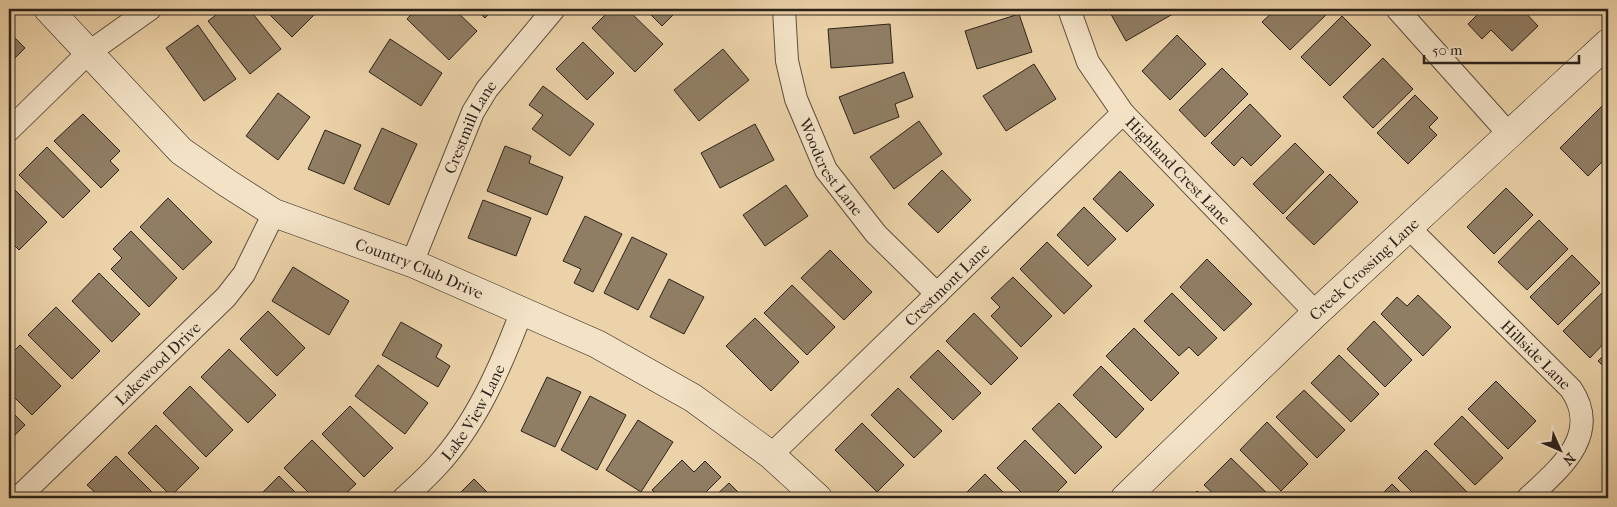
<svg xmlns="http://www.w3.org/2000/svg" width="1617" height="507" font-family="'IM FELL French Canon',serif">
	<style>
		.building { fill: #907e64; stroke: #2c221b }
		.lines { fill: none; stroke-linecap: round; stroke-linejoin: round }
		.street-casing { stroke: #5c4e3e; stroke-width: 24 }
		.secondary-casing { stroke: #2c221b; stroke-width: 29 }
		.street { stroke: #f3e2c6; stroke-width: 22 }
		.secondary { stroke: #f3e2c6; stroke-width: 28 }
		.labels { text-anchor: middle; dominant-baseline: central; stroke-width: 5; stroke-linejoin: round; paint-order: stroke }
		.street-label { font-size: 16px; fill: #2c221b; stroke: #f3e2c6 }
	</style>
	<rect width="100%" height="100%" fill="#ecd2a8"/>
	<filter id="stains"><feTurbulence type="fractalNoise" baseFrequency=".004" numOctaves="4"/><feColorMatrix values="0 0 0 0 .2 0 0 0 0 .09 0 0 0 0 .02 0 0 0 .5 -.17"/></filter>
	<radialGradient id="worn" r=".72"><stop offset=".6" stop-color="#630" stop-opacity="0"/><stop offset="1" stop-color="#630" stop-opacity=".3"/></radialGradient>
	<path class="building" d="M224,9H249L281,49L250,74L208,21Z
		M264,9H317L319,10L292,37Z
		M416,9H454L477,31L449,60L407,19Z
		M475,9H493L485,18Z
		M611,9H627L663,44L635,72L592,28Z
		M645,9H679L662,26Z
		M829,9H889V12Z
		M1108,9H1177L1178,11L1126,41Z
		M1276,9H1330L1331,10L1290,50L1262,22Z
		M1483,9H1522L1538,26L1512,51L1491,30L1482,39L1468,24Z
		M1019,14L1032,52L977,69L965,31Z
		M1342,16L1371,45L1330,86L1301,57Z
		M890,24L893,63L831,68L828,29Z
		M198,25L236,79L204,101L166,48Z
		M9,32L25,48L9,64Z
		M1177,35L1206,64L1170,100L1142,71Z
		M390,39L442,73L421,106L369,72Z
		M583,42L614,73L587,100L556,69Z
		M723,49L749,80L699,121L674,90Z
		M1383,58L1413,89L1373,128L1343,97Z
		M1034,64L1056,99L1006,131L983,96Z
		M1222,68L1248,94L1205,137L1179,110Z
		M904,72L913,97L895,104L899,117L854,134L839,97Z
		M543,86L594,124L570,156L532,129L543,115L529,105Z
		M278,93L310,117L278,160L246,136Z
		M1415,95L1438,118L1429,127L1437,135L1408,164L1377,133Z
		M1250,104L1281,136L1251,166L1242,157L1234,166L1211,143Z
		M1604,104L1608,108V156L1588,176L1560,148Z
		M83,114L120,151L110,161L119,170L101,188L54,141Z
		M919,121L942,154L894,189L870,157Z
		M755,124L774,160L720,188L701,153Z
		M382,128L417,144L389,205L354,189Z
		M325,130L361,145L344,184L308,169Z
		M1295,143L1324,172L1283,214L1253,184Z
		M505,146L531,156L529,163L563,177L547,215L487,191Z
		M47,147L90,191L63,218L19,175Z
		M942,170L971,200L938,233L908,204Z
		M1120,171L1154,205L1127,232L1093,199Z
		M1330,174L1358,202L1314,245L1286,218Z
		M9,184L47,222L19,250L9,240Z
		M786,185L808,216L765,246L743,215Z
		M1506,188L1533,215L1494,254L1467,227Z
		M168,198L212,242L183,270L140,227Z
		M483,200L531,218L516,256L468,238Z
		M1084,207L1116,239L1088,266L1057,235Z
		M585,216L622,234L593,292L574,283L581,269L563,261Z
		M1539,220L1568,249L1527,290L1498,262Z
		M131,231L177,278L149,307L111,269L122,258L113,249Z
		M632,237L667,254L638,310L604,293Z
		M1047,242L1092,286L1064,314L1020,269Z
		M830,250L872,292L844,320L801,278Z
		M1572,255L1600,283L1558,325L1530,297Z
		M1207,259L1252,304L1224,331L1180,287Z
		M293,267L349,301L329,335L272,301Z
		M99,273L140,314L112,342L72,301Z
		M1013,277L1052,316L1021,347L991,316L1000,307L991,298Z
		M669,279L704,297L684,334L650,317Z
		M792,285L835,327L807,355L764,313Z
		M1605,290L1608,293V339L1590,358L1563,331Z
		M1172,293L1217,338L1198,356L1189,347L1179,356L1144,321Z
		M1418,295L1451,327L1423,356L1381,314L1397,297L1407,306Z
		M56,307L100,351L72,379L28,335Z
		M268,311L305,348L277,376L240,339Z
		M974,313L1018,358L991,385L946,341Z
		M755,318L799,362L771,391L726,346Z
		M1374,321L1412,360L1385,387L1347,349Z
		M401,322L442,345L436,357L450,366L438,387L382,355Z
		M1134,328L1179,373L1151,401L1106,356Z
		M20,345L61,386L32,415L9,392V356Z
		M229,349L276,395L248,423L201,377Z
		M938,350L981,393L953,420L910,377Z
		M1608,351V371L1598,361Z
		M1339,355L1379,394L1351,422L1311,383Z
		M378,365L428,403L405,434L355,396Z
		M1101,366L1144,409L1116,438L1073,395Z
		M547,377L581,392L555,447L521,431Z
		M1496,381L1536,421L1508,449L1468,409Z
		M190,386L233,430L206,457L163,413Z
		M898,388L942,431L914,458L871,415Z
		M1304,390L1345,430L1317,458L1276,417Z
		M590,396L626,415L597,470L561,450Z
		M1059,403L1102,447L1075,474L1032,429Z
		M350,406L393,448L364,477L322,434Z
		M9,409L25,425L9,441Z
		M1462,416L1503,458L1475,485L1434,444Z
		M638,420L673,442L641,492L606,470Z
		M1267,422L1308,464L1281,491L1240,450Z
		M862,423L904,465L877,492L835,450Z
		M156,425L199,468L171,496L128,453Z
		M312,440L356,484L341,498H314L284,468Z
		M1025,440L1067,482L1051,498H1027L997,468Z
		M1426,450L1467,492L1461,498H1418L1398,478Z
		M116,456L158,498H101L87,485Z
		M1231,458L1272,498H1218L1204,485Z
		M682,460L694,472L705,461L721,477L700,498H661L652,490Z
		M985,474L1009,498H961Z
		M279,476L301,498H257Z
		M474,479L493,498H455Z
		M729,483L744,498H713Z
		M1392,484L1406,498H1378Z
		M1608,489V498H1599Z
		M1197,491L1205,498H1190Z"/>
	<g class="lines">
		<g class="street-casing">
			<g id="street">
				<path id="s1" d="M784,9L787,61L796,99L826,170L876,234L937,294"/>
				<path id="s2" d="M1069,9L1088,62L1123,113L1316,313"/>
				<path d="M1397,9L1509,134"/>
				<path d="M9,130L88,53L150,9"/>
				<path id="s3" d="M1408,227L1571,389C1602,435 1559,469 1528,498"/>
				<path id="s4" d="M412,263L473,112L487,89L554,9"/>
				<path id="s5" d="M771,455L1123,113"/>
				<path id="s6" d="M18,498L226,297L244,274L274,213"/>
				<path id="s7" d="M404,498C415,488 427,477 437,466C476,424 501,366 521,313"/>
			</g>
		</g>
		<g class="secondary-casing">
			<g id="secondary">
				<path id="s8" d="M48,9L181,151L227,183L274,213L412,263L597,344L693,398L771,455L818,498"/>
				<path id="s9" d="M1125,498L1316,313L1608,43"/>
			</g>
		</g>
		<use href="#street" class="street"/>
		<use href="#secondary" class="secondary"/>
	</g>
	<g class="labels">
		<g class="street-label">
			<text stroke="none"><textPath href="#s4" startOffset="148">Crestmill Lane</textPath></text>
			<text stroke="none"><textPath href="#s1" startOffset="168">Woodcrest Lane</textPath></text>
			<text stroke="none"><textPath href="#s2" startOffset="198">Highland Crest Lane</textPath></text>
			<text stroke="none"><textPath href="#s9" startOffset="331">Creek Crossing Lane</textPath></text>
			<text stroke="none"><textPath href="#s8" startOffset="462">Country Club Drive</textPath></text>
			<text stroke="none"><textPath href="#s5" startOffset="245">Crestmont Lane</textPath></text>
			<text stroke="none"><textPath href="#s3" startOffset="181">Hillside Lane</textPath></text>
			<text stroke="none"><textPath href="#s6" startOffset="194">Lakewood Drive</textPath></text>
			<text stroke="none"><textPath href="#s7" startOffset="111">Lake View Lane</textPath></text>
		</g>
	</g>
	<rect width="1617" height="507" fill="none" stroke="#ecd2a8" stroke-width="30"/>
	<rect x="10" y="10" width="1597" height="487" fill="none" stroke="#2c221b" stroke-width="2.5"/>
	<rect x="15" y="15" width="1587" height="477" fill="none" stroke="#2c221b"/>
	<g transform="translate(1560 450) rotate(135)" stroke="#f3e2c6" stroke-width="4" paint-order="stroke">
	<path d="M0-4L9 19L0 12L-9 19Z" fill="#2c221b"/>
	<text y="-8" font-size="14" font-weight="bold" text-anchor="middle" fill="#2c221b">N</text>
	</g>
	<path d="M1424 55v8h155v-8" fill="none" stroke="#2c221b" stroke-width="2.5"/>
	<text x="1432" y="55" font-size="15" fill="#2c221b" stroke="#f3e2c6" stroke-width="4" paint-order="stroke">50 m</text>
	<rect width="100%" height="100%" filter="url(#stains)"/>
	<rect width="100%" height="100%" fill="url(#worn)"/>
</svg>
